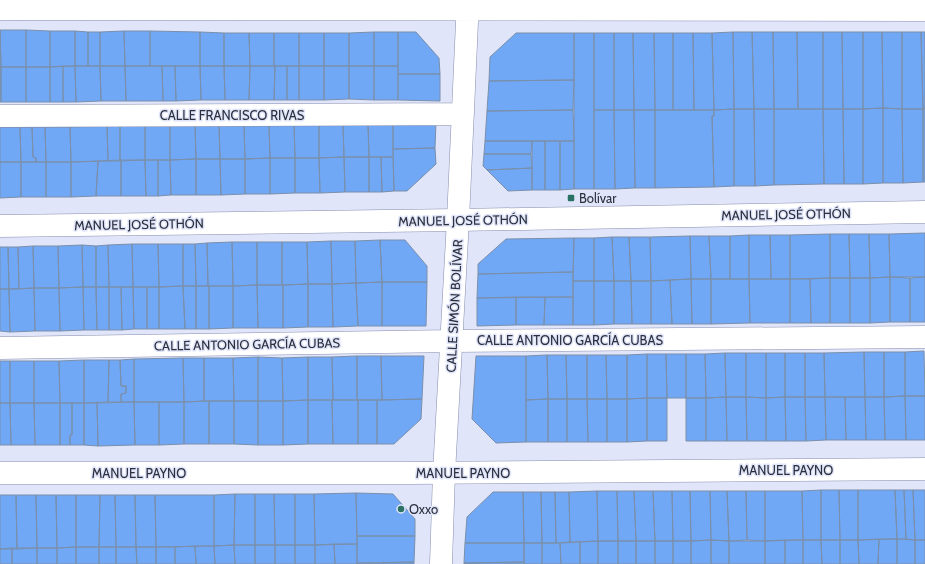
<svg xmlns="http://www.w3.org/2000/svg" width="925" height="564" font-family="Cabin,sans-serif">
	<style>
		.building { fill: #70a8f6; stroke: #7a8fab }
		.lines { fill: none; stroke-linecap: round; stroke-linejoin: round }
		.minor-casing { stroke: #878eae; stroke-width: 23 }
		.major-casing { stroke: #878eae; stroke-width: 23 }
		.minor { stroke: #fff; stroke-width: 22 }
		.major { stroke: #fff; stroke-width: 22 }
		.poi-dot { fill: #2c7165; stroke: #e0e5fa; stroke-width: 1.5 }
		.labels { text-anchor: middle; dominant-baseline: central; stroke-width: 3; stroke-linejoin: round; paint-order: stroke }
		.street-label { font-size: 13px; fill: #2c2f3c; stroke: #e0e5fa }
		.poi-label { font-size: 13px; fill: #2c2f3c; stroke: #e0e5fa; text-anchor: start }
	</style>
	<rect width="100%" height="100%" fill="#e0e5fa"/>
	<path class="building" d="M0,30H26V67H1Z
		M0,30L1,67H0Z
		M26,30L50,31V67H26Z
		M50,31H75V66L50,67Z
		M75,31L88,32V66H75Z
		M124,31H150V66H125Z
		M124,31L125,66H100V32Z
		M150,31L200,32V66H150Z
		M88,32H100V66H88Z
		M200,32L224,33V66H200Z
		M374,32V66H349V33Z
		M374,32H398V66H374Z
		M398,32H416L439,58L440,74H398Z
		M733,32H752L754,109H734Z
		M733,32L734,109L714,110L712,33Z
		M752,32H773L774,109H754Z
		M773,32H797L798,109H774Z
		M797,32H823V109H798Z
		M823,32H842L843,109H823Z
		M842,32H863V109H843Z
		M863,32H882L883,108L863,109Z
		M882,32H902V109L883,108Z
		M902,32H921L923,109H902Z
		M921,32H925V108L923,109Z
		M224,33H249L250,66H224Z
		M249,33H274V66H250Z
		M274,33H299V66H274Z
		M299,33H324V66H299Z
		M324,33H349V66H324Z
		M516,33H574V80L489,81L490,57Z
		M574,33H594V189H574Z
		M594,33H614V110H594Z
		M614,33H633L634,110H614Z
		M633,33H654L655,110H634Z
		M654,33H673V110H655Z
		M673,33H693L694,110H673Z
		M693,33H712L714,110H694Z
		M63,66V102H50V67Z
		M63,66H75L76,102H63Z
		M75,66H100L101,101L76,102Z
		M100,66H125L126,101H101Z
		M125,66H162L163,101H126Z
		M162,66H175L176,101H163Z
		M175,66H200L201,100L176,101Z
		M200,66H224L225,100H201Z
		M224,66H250L249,100H225Z
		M250,66H275L274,100H249Z
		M275,66H287V100H274Z
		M287,66H299V100H287Z
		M299,66H324V100H299Z
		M324,66H349V99L324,100Z
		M349,66H374V100L349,99Z
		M374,66H398V100H374Z
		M0,67H1V102H0Z
		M1,67H26V102H1Z
		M26,67H50V102H26Z
		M398,74H440V101L398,100Z
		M574,80L573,110L487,111L489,81Z
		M883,108V183L863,184V109Z
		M883,108L902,109L903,183H883Z
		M925,108V182H923V109Z
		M734,109H754L755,186H734Z
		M734,109V186L714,187L712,116H714V110Z
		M754,109H774V185L755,186Z
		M774,109H823L824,184L774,185Z
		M823,109H843L844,184H824Z
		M843,109H863V184H844Z
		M902,109H923V182L903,183Z
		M573,110L574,141H485L487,111Z
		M594,110H614L615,189H594Z
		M614,110H634L635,188L615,189Z
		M634,110H655V188H635Z
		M655,110H714V116H712L714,187L655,188Z
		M436,122L435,148L393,149V123Z
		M393,123V157H369L368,124Z
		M294,124L295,158H270L269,125Z
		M294,124H319V158H295Z
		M319,124H343L344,157L319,158Z
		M343,124H368L369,157H344Z
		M195,125L196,159L170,160V126Z
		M195,125H219L220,159H196Z
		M219,125H244L245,159H220Z
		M244,125H269L270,158L245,159Z
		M107,126L108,161L71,162L70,127Z
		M107,126H120V161H108Z
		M120,126H145V160L120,161Z
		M145,126H170V160H145Z
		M0,127H20L21,162H0Z
		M20,127H32L33,157L36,158V162H21Z
		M32,127H45L46,162H36V158L33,157Z
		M45,127H70L71,162H46Z
		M485,141H532L531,154H484Z
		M532,141H545V190H532Z
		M545,141H560V190H545Z
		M560,141H574V189L560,190Z
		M435,148L436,164L407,191H394L393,149Z
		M484,154H531L532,168L487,170L483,166Z
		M344,157L345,192L320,193L319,158Z
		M344,157H369V192H345Z
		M369,157H381L382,192H369Z
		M381,157H393L394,191L382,192Z
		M270,158V194H245V159Z
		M270,158H295V193L270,194Z
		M295,158H319L320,193H295Z
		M196,159V195H171L170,160Z
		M196,159H220L221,195H196Z
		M220,159H245V194L221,195Z
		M121,160H145L146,196H121Z
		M121,160V196H96L98,161Z
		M145,160H158V196H146Z
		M158,160H170L171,195L158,196Z
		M98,161L96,196L71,197V162Z
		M0,162H21V197L0,198Z
		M21,162H46V197H21Z
		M46,162H71V197H46Z
		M532,168V190L508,191L487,170Z
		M925,233V277H890L889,234Z
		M830,234V278L790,279V235Z
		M830,234H849L850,278H830Z
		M849,234H869L870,278H850Z
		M869,234H889L890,277L870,278Z
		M749,235H770L771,279H749Z
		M749,235V279H730V236Z
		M770,235H790V279H771Z
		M690,236L691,279L651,281L650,237Z
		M690,236H709L711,279H691Z
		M709,236H730V279H711Z
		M612,237L614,281H594V238Z
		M612,237H629L631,281H614Z
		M629,237H650L651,281H631Z
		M574,238L573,272L478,274V264L506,239Z
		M574,238H594V281H573Z
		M380,240H405L427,266V282H382Z
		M380,240L382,282L356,283L355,241Z
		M331,241L332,284H308L307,242Z
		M331,241H355L356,283L332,284Z
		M232,242L233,286H208L207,243Z
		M232,242H257V285L233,286Z
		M257,242H282V285H257Z
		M282,242H307L308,284L282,285Z
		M207,243L208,286H196L195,244Z
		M132,244H158L159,287H133Z
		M132,244L133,287H109L108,245Z
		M158,244H183V286L159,287Z
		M183,244H195L196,286H183Z
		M82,245L83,287L59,288L58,246Z
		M82,245L96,246V287H83Z
		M108,245L109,287H96V246Z
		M33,246H58L59,288H34Z
		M33,246L34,288L19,289L18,247Z
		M0,247H8L9,289H0Z
		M8,247H18L19,289H9Z
		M573,272V297L477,298L478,274Z
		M890,277V322L870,323V278Z
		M890,277L910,278V322H890Z
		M925,277V322H910V278Z
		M830,278H850V323H830Z
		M830,278V323H811L810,279Z
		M850,278H870V323H850Z
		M691,279L692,324H672L670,280Z
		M691,279H711V324H692Z
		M711,279H749L750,323L711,324Z
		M749,279H790V323H750Z
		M790,279H810L811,323H790Z
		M670,280L672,324H651V281Z
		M573,281H594V325H573Z
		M594,281H614V324L594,325Z
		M614,281H631L632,324H614Z
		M631,281H651V324H632Z
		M382,282H427L426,326H382Z
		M382,282V326H358L356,283Z
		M356,283L358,326L333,327L332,284Z
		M308,284H332L333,327H308Z
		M308,284V327L283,328V285Z
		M257,285H283V328H258Z
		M257,285L258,328H233V286Z
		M183,286L185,329H159V287Z
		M183,286H196V329H185Z
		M196,286H209V329H196Z
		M209,286H233V328L209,329Z
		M83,287L84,330L60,331L59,288Z
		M83,287H96L97,330H84Z
		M96,287H109V330H97Z
		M109,287H121L122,330H109Z
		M121,287H133L134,329L122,330Z
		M133,287H147V329H134Z
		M147,287H159V329H147Z
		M34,288L35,331L10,332L9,289Z
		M34,288H59L60,331H35Z
		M0,289H9L10,332L0,331Z
		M516,297V325L477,326V298Z
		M516,297H545L544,325H516Z
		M545,297H573V325H544Z
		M924,351L925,396H905V352Z
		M864,352L865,397H825L824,353Z
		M864,352H884V397H865Z
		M884,352H905V396L884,397Z
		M725,353H746V397H726Z
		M725,353L726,397L706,398L705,354Z
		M746,353H766V398L746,397Z
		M766,353H785V397L766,398Z
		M785,353H805V397H785Z
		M805,353H824L825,397H805Z
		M647,354V398L627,399V355Z
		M647,354H666L667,398H647Z
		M666,354H686V398H667Z
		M686,354H705L706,398H686Z
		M547,355L548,399L526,400V356Z
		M547,355H566L567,399H548Z
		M566,355H587V399H567Z
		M587,355H606L607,399H587Z
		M606,355H627V399H607Z
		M357,356V400H333L332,357Z
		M357,356H381L382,400H357Z
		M381,356H424L422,399L382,400Z
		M476,356H526V442L496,443L472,419Z
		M258,357L282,358L283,401H258Z
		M258,357V401H234L233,358Z
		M308,357V400L283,401L282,358Z
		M308,357H332L333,400H308Z
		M183,358L184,402H134V359Z
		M183,358H204V401L184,402Z
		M204,358H233L234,401H204Z
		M134,359V402H121V394L126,393V386H121L120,360Z
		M84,360V403H60L59,361Z
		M84,360H109L108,402L84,403Z
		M109,360H120L121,386H126V393L121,394V402H108Z
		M0,361H10V403H0Z
		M10,361H34V403H10Z
		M34,361H59L60,403H34Z
		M905,396L906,440H885L884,397Z
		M905,396H925V440H906Z
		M726,397H746L747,441H727Z
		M726,397L727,441H706V398Z
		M746,397L766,398V441H747Z
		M785,397H805L806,441H786Z
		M785,397L786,441H766V398Z
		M805,397H825L826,440L806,441Z
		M825,397H845L846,440H826Z
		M845,397H865L866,440H846Z
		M865,397H884L885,440H866Z
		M647,398V441L627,442V399Z
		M647,398H667V441H647Z
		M686,398H706V441H686Z
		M422,399L421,419L394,444H377V400Z
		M548,399V442H526V400Z
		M548,399H567V442H548Z
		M567,399H587L588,442H567Z
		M587,399H607V442H588Z
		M607,399H627V442H607Z
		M308,400V444L283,445V401Z
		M308,400H332L333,444H308Z
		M332,400H358V444H333Z
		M358,400H377V444H358Z
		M209,401H234V444H209Z
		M209,401V444H184V402Z
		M234,401H258V445L234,444Z
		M258,401H283V445H258Z
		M134,402L135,445L98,446L97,403Z
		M134,402H159V445H135Z
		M159,402H184V444L159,445Z
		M0,403H10L11,445H0Z
		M10,403H34L35,445H11Z
		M34,403H60V445H35Z
		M60,403H72V435H70V445H60Z
		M72,403H84V445H70V435H72Z
		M84,403H97L98,446L84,445Z
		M821,490H839L840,540H821Z
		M821,490V540H803L802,491Z
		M839,490H858V540H840Z
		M858,490H895L897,539L858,540Z
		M895,490H904L906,539H897Z
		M904,490H913L915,540L906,539Z
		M913,490H925V540H915Z
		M597,491L598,541L570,542L569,492Z
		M597,491H617L618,541H598Z
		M617,491H634L636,541H618Z
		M634,491H653L655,541H636Z
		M653,491H672L673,541H655Z
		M672,491H690L691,541H673Z
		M690,491H710L711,540L691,541Z
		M710,491H727L729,541L711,540Z
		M727,491H746L747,540L729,541Z
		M746,491H765V541L747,540Z
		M765,491H802L803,540L765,541Z
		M493,492H523L524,543H465L467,517Z
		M523,492H541L542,543H524Z
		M541,492H555L556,543H542Z
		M555,492H569L570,542L556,543Z
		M356,493L393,494L415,519V536H357Z
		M356,493L357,544L315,545L314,494Z
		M235,494H255V545H234Z
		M235,494L234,545L214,546V495Z
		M255,494H274L275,545H255Z
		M274,494H295V545H275Z
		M295,494H314L315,545H295Z
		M0,495H16L17,549H0Z
		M16,495H36L37,548L17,549Z
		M36,495H56L57,548H37Z
		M56,495H76V547L57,548Z
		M76,495H100L99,547H76Z
		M100,495H115L116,547H99Z
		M115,495H135L136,547H116Z
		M135,495H155L156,547H136Z
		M155,495H214V546L156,547Z
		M357,536H415L414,562L357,563Z
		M879,539L878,564H859L858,540Z
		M879,539H897V564H878Z
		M897,539L915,540V564H897Z
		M711,540V564H691V541Z
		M711,540L729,541V564H711Z
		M785,540V564H765V541Z
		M785,540H803V564H785Z
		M803,540H821L822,564H803Z
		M821,540H840V564H822Z
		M840,540H858L859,564H840Z
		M915,540H925V564H915Z
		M598,541H618V564H598Z
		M598,541V564H580V542Z
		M618,541H636V564H618Z
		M636,541H655V564H636Z
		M655,541H673V564H655Z
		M673,541H691V564H673Z
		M729,541H765V564H729Z
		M580,542V564H561L560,543Z
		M465,543H524V562L464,563Z
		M524,543H542V564H524Z
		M542,543H560L561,564H542Z
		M334,544H357V564H335Z
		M334,544L335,564H315V545Z
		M234,545H255V564H235Z
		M234,545L235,564H215L214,546Z
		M255,545H275V564H255Z
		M275,545H295V564H275Z
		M295,545H315V564H295Z
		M195,546L196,564H175V547Z
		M195,546H214L215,564H196Z
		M76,547H99V564H76Z
		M76,547V564H57V548Z
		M99,547H116V564H99Z
		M116,547H136L137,564H116Z
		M136,547H156V564H137Z
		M156,547H175V564H156Z
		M12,548V564H0V549Z
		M12,548H37V564H12Z
		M37,548H57V564H37Z
		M414,562V564H384L383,563Z
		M524,562V564H464V563Z
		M357,563H383L384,564H357Z"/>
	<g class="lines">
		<g class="minor-casing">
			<path id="minor" d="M0,9L925,10
				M0,116L463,114
				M0,348L452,341L925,337
				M441,564L444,473L458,220L468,0"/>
		</g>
		<g class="major-casing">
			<path id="major" d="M0,226L458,220L925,212
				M0,473H410L925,469"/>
		</g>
		<use href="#minor" class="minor"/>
		<use href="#major" class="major"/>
	</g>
	<g class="poi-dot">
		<rect x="567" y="194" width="8" height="8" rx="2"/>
		<circle cx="401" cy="509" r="4"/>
	</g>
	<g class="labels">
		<g class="street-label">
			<text x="232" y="115">CALLE FRANCISCO RIVAS</text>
			<text transform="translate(786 214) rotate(-1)">MANUEL JOSÉ OTHÓN</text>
			<text transform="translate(463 220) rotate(-1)">MANUEL JOSÉ OTHÓN</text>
			<text transform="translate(139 224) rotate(-1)">MANUEL JOSÉ OTHÓN</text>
			<text transform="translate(454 306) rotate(-87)">CALLE SIMÓN BOLÍVAR</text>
			<text x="570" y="340">CALLE ANTONIO GARCÍA CUBAS</text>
			<text transform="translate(247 344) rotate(-1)">CALLE ANTONIO GARCÍA CUBAS</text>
			<text x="786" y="470">MANUEL PAYNO</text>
			<text x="139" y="473">MANUEL PAYNO</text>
			<text x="463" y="473">MANUEL PAYNO</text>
		</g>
		<g class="poi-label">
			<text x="579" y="198">Bolívar</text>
			<text x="409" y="509">Oxxo</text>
		</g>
	</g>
</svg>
